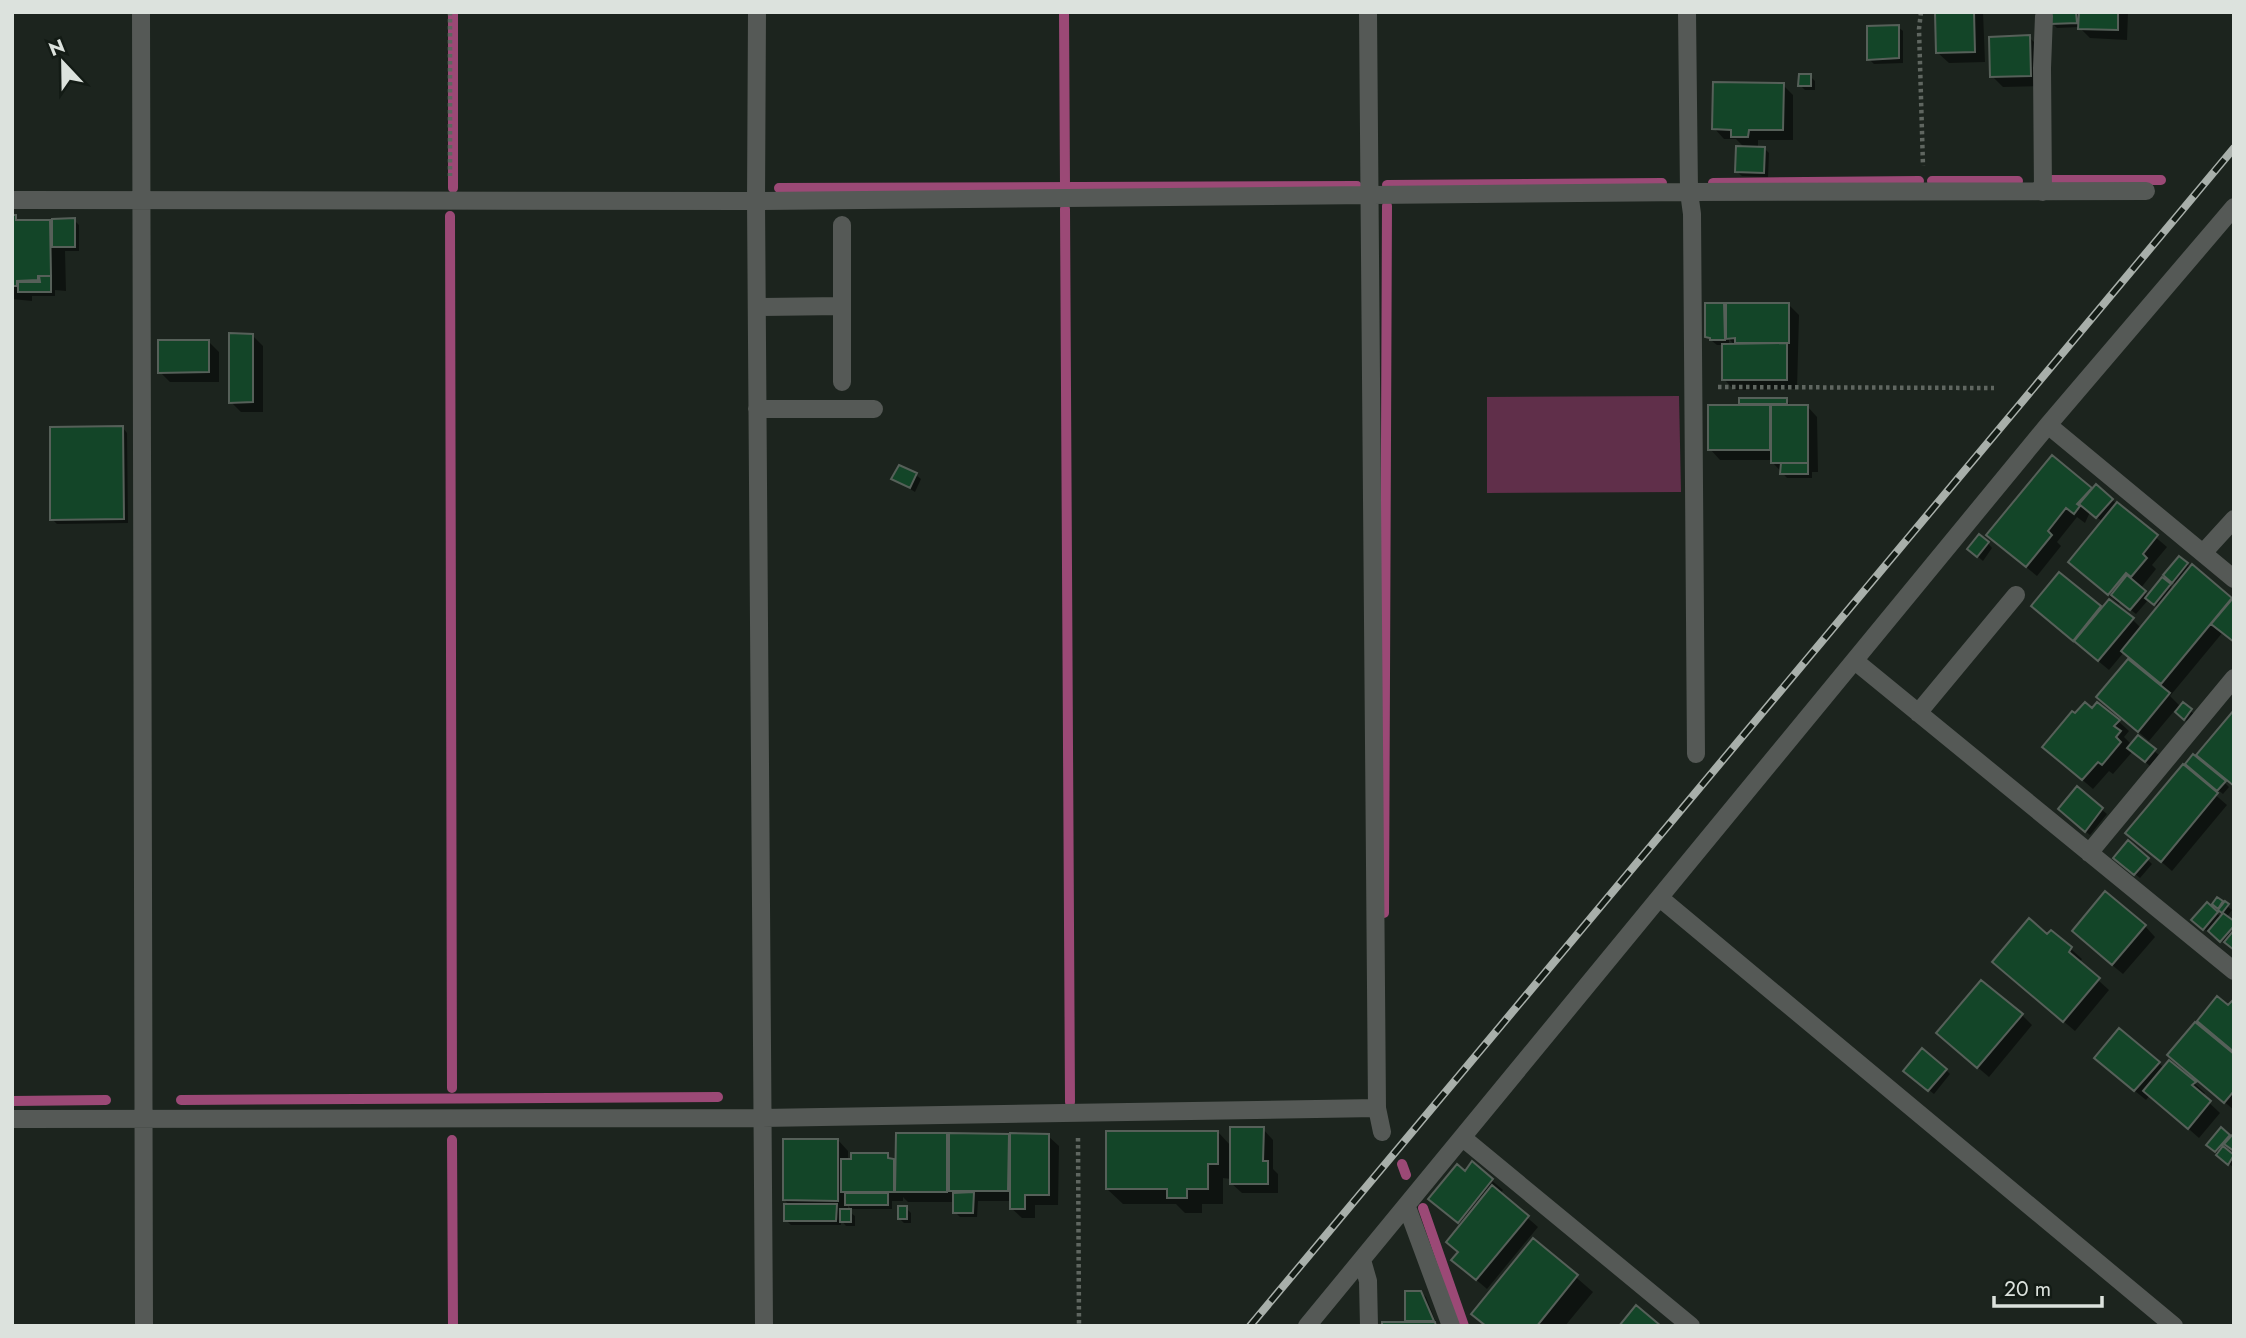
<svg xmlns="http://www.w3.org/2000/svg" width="2246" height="1338" font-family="Jost,sans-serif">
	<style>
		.green { fill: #602f4a }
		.shadow { fill: #0007; fill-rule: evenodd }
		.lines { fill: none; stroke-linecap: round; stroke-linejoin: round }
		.stream { stroke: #9b4976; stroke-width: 10 }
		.building { fill: #134528; stroke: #566059; stroke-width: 2 }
		.path { stroke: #5f6660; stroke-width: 4.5; stroke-dasharray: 3.5 3.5; stroke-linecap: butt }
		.minor { stroke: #555956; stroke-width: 18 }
		.rail-casing { stroke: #a8afaa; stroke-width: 8 }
		.rail { stroke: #131b15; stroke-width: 5; stroke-dasharray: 16; stroke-linecap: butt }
	</style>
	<rect width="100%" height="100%" fill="#1c241e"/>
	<path class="green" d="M1679,396L1681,492L1487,493V397Z"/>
	<path class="shadow" d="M1937,12H1983L1985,62L1949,63L1938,53Z
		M2052,12H2128L2127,40L2090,38L2079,27L2057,28L2052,23Z
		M1898,27L1903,31V63L1874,64L1869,59Z
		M2029,37L2039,47L2040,86L2003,87L1992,76Z
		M1810,76L1815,81V90H1805L1800,85Z
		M1783,85L1793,95V140H1758V148H1764L1769,153L1768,177L1742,176L1737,172L1745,148L1736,139H1724L1714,128Z
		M12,217L20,222H49L54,226L74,220L79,225V251H65L66,291L55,290V296H32V301L12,299Z
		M1788,304L1799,315L1797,389L1734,390L1724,379L1723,345H1717L1707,337L1724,305L1728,309ZM1729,339L1736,346H1729Z
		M252,335L263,346V412H241L231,402Z
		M208,341L219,352V382H170L160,372Z
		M1787,400L1791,407L1807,406L1817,417L1818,472H1812V478H1787L1773,463V460H1720L1710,449L1744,407L1741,404Z
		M123,428L127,433L128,523L57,524L52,519Z
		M2052,457L2092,491L2112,500L2167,547L2152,565L2156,569L2140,589L2149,596L2163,579L2174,589L2177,586L2166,575L2179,558L2233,601L2223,632L2170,696L2181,707L2183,704L2195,715L2189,723L2175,710L2149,741L2098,697L2131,659L2124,652L2109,670L2044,616L2059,574L2102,610L2132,619L2142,629L2159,608L2149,599L2136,614L2121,602L2119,604L2081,572L2103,522L2090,512L2085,523L2077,517L2057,542L2061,546L2037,576L1999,545Z
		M916,475L921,479L915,492L894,479Z
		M1988,543L1992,548L1983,561L1969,549Z
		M2092,710L2118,721L2129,731L2124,737L2132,745L2154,751L2159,755L2150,766L2133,751L2113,774L2109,771L2093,789L2044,747L2075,716Z
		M2199,755L2221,775L2219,777L2229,787L2223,794L2192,769L2212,772L2214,770Z
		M2183,767L2227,805L2172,871L2128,833Z
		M2077,789L2107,814L2090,835L2065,814Z
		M2147,859L2152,864L2140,878L2120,862Z
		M2218,899L2232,910L2226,918L2234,924V949L2198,925L2207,905L2222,918L2225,914L2214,904Z
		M2145,926L2155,937L2123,974L2084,942Z
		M2052,932L2082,959L2079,963L2109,990L2075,1031L2005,972Z
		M2022,1015L2032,1025L1989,1077L1949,1043Z
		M2234,1057V1110L2180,1065Z
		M2159,1063L2164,1068L2194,1083L2205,1093L2202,1096L2220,1113L2199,1138L2150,1095L2146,1100L2107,1068Z
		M1946,1070L1950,1074L1934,1094L1910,1075Z
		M1263,1129L1273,1140V1169L1278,1174V1193H1242L1231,1183V1179L1223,1178V1204H1202V1213H1185L1176,1204H1123L1107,1189L1218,1132L1231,1146Z
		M2221,1130L2231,1139L2225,1150L2234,1157V1168L2213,1150Z
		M946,1135L950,1139V1135L1048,1136L1059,1146L1058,1205H1035V1218H1022L1011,1208V1201H978L977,1217H960L955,1212V1202H908L903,1197V1201H892V1209H851L848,1205V1211L855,1216V1226H846L841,1220V1225H791L786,1220L791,1206L784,1200L838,1140L848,1151V1160L887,1155L897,1165Z
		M1472,1164L1503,1190L1500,1194L1538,1227L1487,1289L1453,1260L1459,1253L1461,1225L1430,1199L1465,1173Z
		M906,1208L911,1213V1223H904L899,1218Z
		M1533,1240L1593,1292L1565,1326H1485L1473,1314Z
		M1421,1292L1426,1297L1437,1325L1410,1324L1407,1320Z"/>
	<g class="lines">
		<path class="stream" d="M1064,12L1065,187
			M2051,180H2161
			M1932,181H2018
			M1713,183L1919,181
			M1387,185L1662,183
			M453,188V12
			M779,188L1357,186
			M1065,209L1070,1102
			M450,216L452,1088
			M1384,913L1387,206
			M181,1100L718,1097
			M12,1101L106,1100
			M452,1140L453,1326
			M1402,1164L1406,1175
			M1423,1208L1464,1326"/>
	</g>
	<path class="building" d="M1935,12H1974L1975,52L1936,53Z
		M2050,12H2076L2077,23L2050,24Z
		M2079,12H2118V30L2078,29Z
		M1899,25V58L1867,60V26Z
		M2030,35L2031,76L1990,77L1989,37Z
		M1799,74H1811V86H1798Z
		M1713,82L1784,83L1783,130H1749L1748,137H1731V130L1712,129Z
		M1736,146L1765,147L1764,173L1735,172Z
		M12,215H16V220H50L51,276H38V280L17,281V286H12Z
		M75,218V247H52V219Z
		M39,276H51V292H18V282H40Z
		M1705,303H1724L1725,340H1710V338L1705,337Z
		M1726,303H1789V343H1735V338L1726,339Z
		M229,333L253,334V402L229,403Z
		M158,340H209V372L158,373Z
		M1787,343V380H1722V344Z
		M1739,398H1787V404H1739Z
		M1708,405H1770V450H1708Z
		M1771,405H1808V463H1771Z
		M123,426L124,519L50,520V427Z
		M2052,455L2092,488L2077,504L2080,506L2074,514L2066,508L2048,531L2052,535L2026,567L1986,535Z
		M1781,463H1808V474H1780Z
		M899,465L917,473L910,488L891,479Z
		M2096,484L2113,499L2096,518L2079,504Z
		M2117,502L2158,535L2143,554L2147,558L2131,577L2126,573L2108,595L2068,562Z
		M1979,534L1989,542L1977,557L1967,549Z
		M2179,556L2188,563L2172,583L2163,575Z
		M2192,564L2232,598L2161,684L2121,651Z
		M2059,572L2101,606L2073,641L2031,606Z
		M2127,575L2146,591L2130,610L2111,595Z
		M2162,577L2171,584L2154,605L2145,598Z
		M2233,598L2234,599V642L2211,624Z
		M2109,599L2134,618L2098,661L2074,641Z
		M2128,659L2170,693L2138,732L2096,697Z
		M2085,702L2092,708L2097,702L2120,720L2114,726L2121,731L2116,737L2121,742L2102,765L2098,762L2082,780L2042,747L2072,711L2075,713Z
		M2183,702L2192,709L2184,720L2175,712Z
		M2234,710V786L2196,755Z
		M2138,735L2156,749L2145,762L2127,748Z
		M2193,754L2226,781L2217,791L2185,764Z
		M2183,764L2218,793L2161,862L2125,833Z
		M2077,786L2103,808L2085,832L2058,809Z
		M2128,840L2149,858L2134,875L2113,858Z
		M2105,891L2146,925L2112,965L2072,931Z
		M2217,897L2223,901L2218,909L2212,904Z
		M2225,901L2229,904L2222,913L2218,910Z
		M2207,902L2218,912L2203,930L2191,920Z
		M2223,913L2234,921V926L2220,942L2208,931Z
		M2029,918L2047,934L2051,930L2072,947L2069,952L2100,978L2063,1022L1992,962Z
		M2234,930V950L2224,942Z
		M1981,980L2023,1014L1977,1068L1936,1033Z
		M2217,996L2228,1005L2234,999V1052L2197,1021Z
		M2195,1022L2234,1054V1091L2224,1103L2167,1055Z
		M2119,1028L2160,1062L2134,1091L2094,1058Z
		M1922,1048L1947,1069L1928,1091L1903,1071Z
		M2169,1060L2196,1082L2192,1085L2211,1101L2188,1129L2143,1091Z
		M1230,1127H1264L1263,1161H1268V1184H1230Z
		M2221,1127L2230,1135L2215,1152L2206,1145Z
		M1106,1131H1218V1164H1208V1189H1187V1198H1167V1189H1106Z
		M896,1133H947V1192H895Z
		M949,1133L1009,1134L1008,1191H949Z
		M1010,1133L1049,1134V1195H1025V1209H1010Z
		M2234,1133V1151L2224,1144Z
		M783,1139H838V1201L783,1200Z
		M2223,1146L2234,1155L2228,1165L2216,1155Z
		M851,1153H888V1158L894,1159V1192H841V1159H851Z
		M1472,1161L1493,1179L1458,1223L1428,1199L1457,1164L1465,1171Z
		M1492,1185L1529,1216L1476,1280L1451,1260L1458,1252L1446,1242Z
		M974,1192L973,1213H953V1193Z
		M845,1193H888V1205H845Z
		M784,1204H837L836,1221H784Z
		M898,1206H907V1219H898Z
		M840,1209H851V1222H840Z
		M1533,1238L1578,1275L1537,1326H1486L1471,1314Z
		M1405,1291H1421L1434,1321H1405Z
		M1636,1305L1661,1326H1619Z
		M1382,1322H1435L1436,1326H1382Z"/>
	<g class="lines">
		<path class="path" d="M450,12V176
			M1921,12L1919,29L1923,166
			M1718,387L1994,388
			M1078,1138L1079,1326"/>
		<path class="minor" d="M141,12L144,1326
			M757,12L756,201L764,1326
			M1368,12L1377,1108L1382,1132
			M1687,12L1689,192L1692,214L1696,754
			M2043,192L2042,68L2044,16
			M12,200L756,201L1689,192L2146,191
			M842,225V382
			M757,307L842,306
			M757,409H874
			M2048,425L2234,579
			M2203,553L2234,519
			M1855,661L2234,971
			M1918,713L2016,595
			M2089,853L2234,678
			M1660,898L2174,1326
			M12,1119L761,1118L1377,1108
			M1463,1138L1691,1326
			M1407,1207L1451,1326
			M1362,1260L1368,1281L1369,1326
			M1307,1326L2048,425L2234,207"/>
		<g class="rail-casing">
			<path id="rail" d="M1250,1326L2234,148"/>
		</g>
		<use href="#rail" class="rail"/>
	</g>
	<rect width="2246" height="1338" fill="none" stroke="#dce2dd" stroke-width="28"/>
	<g transform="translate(63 63) rotate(338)" stroke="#131b15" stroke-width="5" paint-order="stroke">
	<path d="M0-5L12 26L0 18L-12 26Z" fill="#dce2dd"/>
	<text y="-10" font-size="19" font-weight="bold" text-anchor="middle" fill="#dce2dd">N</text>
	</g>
	<path d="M1994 1296v10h108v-10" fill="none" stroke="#dce2dd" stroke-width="3.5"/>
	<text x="2004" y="1296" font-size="21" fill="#dce2dd" stroke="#131b15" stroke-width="5" paint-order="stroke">20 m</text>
</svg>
